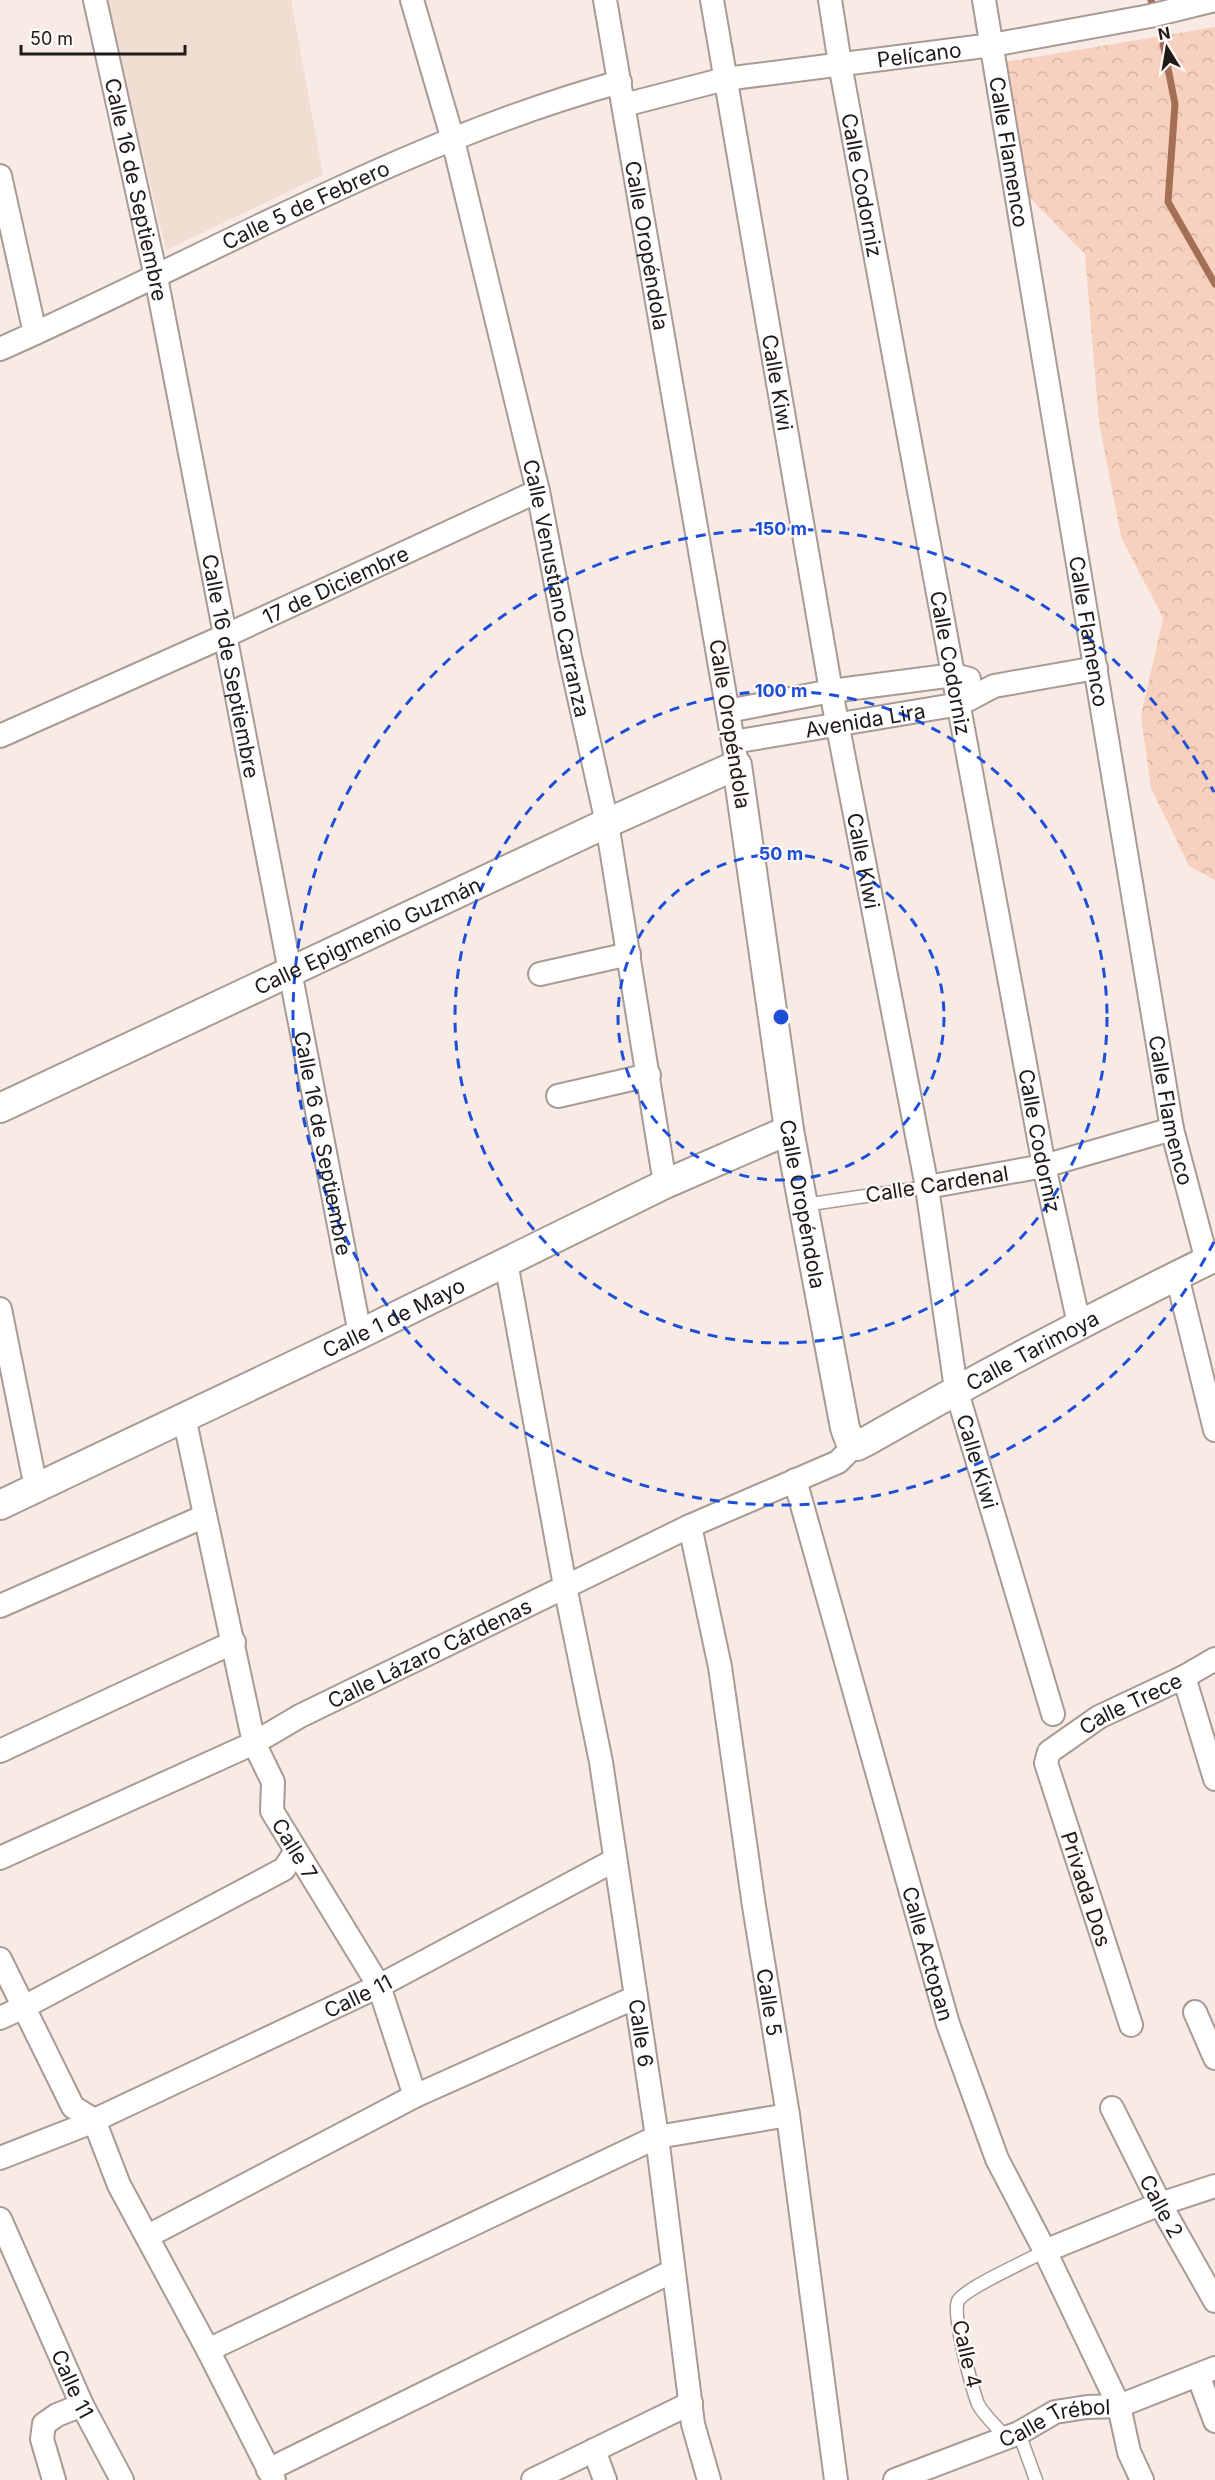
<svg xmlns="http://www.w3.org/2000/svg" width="1215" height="2480" font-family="Inter,sans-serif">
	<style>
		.built { fill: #f2ddd3 }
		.forest { fill: url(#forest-crowns) }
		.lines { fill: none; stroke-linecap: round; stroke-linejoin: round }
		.stream { stroke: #a36f56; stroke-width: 7 }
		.service-casing { stroke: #a89b95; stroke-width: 15 }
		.minor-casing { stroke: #a89b95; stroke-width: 26 }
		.tertiary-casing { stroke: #a89b95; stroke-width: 32 }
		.service { stroke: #fff; stroke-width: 12 }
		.minor { stroke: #fff; stroke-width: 22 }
		.tertiary { stroke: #fff; stroke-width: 28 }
		.ring { fill: none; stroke: #1d4ed8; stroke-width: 3; stroke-dasharray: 10 8 }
		.labels { text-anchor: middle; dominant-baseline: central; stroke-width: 4.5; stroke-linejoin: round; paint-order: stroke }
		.street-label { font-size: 21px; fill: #1f1a18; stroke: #fff9f7 }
		.centre { fill: #1d4ed8; stroke: #fff9f7; stroke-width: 3 }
		.ring-label { font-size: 18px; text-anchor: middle; font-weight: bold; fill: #1d4ed8; stroke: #fff9f7; stroke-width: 4.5; stroke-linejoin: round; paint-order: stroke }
	</style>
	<defs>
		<pattern id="forest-crowns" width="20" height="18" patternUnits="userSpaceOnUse" patternTransform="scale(1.5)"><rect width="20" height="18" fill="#f8d1be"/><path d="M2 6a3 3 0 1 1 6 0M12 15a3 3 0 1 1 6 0" fill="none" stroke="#d4b3a3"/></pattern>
	</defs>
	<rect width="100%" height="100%" fill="#f8eae4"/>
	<path class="built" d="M106,0H291L323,175L166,250Z"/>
	<path class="forest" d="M1215,27V880L1189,866L1151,788L1141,716L1163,618L1121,537L1099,422L1085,254L1024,192L999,63Z"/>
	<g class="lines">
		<path class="stream" d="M1151,0L1161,33L1175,104L1168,202L1215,284"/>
		<g class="service-casing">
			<path id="service" d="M804,1205L927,1187
				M1036,2480L1019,2433L1001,2432C994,2424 983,2414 978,2404C972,2388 952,2315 958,2301C965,2288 1029,2260 1045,2251"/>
		</g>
		<g class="minor-casing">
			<g id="minor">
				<path id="s1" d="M95,0L156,277L360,1334"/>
				<path id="s2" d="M412,0L453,140L538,491L570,657L607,823L665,1184"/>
				<path id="s3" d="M605,0L737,765"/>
				<path id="s4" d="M712,0L831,691L927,1187L956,1389L1053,1714"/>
				<path id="s5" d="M830,0L840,64L1044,1166L1079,1324"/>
				<path id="s6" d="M984,0L1172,1129L1207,1261"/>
				<path id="s7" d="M624,105L725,79L992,45L1150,16L1215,0"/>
				<path d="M0,176L35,333"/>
				<path id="s8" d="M0,349C204,259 404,141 620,82"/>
				<path d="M728,711L831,691L954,675L969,679"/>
				<path id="s9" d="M0,736L227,635L538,491"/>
				<path id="s10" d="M733,742L960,704L994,686L1096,668"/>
				<path d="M540,974L629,954"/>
				<path d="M558,1096L649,1075"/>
				<path d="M927,1187L1044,1166L1172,1129"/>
				<path id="s11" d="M506,1262L565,1586L601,1762L657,2137L693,2424L709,2480"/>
				<path d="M1177,1276L1215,1430"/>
				<path d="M0,1309L36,1488"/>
				<path id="s12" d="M184,1417L254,1743L273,1782L272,1811L379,1986L415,2096"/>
				<path id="s13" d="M795,1480L948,2024L997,2159L1045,2251L1119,2406L1129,2452L1142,2480"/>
				<path id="s14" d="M690,1526L720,1667L754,1906L788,2115L836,2480"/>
				<path d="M0,1606L205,1516"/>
				<path d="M1184,1677L1215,1779"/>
				<path d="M0,1751L234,1642"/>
				<path id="s15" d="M0,1858L254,1743L300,1716L690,1526L838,1462L851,1449V1444"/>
				<path d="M0,1959L73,2107L94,2120L119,2185L208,2350L274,2480"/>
				<path d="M1195,2012L1215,2058"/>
				<path d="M0,2018L24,2007L284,1869L296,1851"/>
				<path id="s16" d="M1131,2025L1046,1763L1049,1752L1099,1717L1184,1677L1215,1659"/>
				<path id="s17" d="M1112,2108L1160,2204L1215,2301"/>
				<path id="s18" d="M0,2158L82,2126L379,1986L615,1860"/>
				<path id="s19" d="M0,2219L82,2405L122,2480"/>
				<path d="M148,2236L415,2096L636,1997"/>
				<path d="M1045,2251L1160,2204L1215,2186"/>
				<path d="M208,2350L657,2137L788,2115"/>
				<path d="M1198,2375L1215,2421"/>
				<path d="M594,2450L605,2480"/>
				<path d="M268,2470L673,2271"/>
				<path d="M54,2480L42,2439L44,2424L57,2415L82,2405"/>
				<path d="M533,2480L691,2403"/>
				<path id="s20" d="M895,2480L1019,2433L1055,2412L1087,2407L1119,2406L1215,2368"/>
			</g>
		</g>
		<g class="tertiary-casing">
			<g id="tertiary">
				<path id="s21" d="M0,1108L607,823L737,765L789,1130L845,1428L851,1444L857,1446L865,1442C980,1376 1096,1315 1215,1257"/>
				<path id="s22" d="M0,1505L360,1334L665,1184L789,1130"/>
			</g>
		</g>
		<use href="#service" class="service"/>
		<use href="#minor" class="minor"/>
		<use href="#tertiary" class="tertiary"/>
	</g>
	<g class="ring">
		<circle cx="781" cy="1017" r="163"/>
		<circle cx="781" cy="1017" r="326"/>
		<path d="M1214 1242A488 488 0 1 1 1214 792"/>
	</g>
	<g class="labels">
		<g class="street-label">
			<text stroke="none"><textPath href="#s7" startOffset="300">Pelícano</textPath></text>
			<text stroke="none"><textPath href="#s6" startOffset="154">Calle Flamenco</textPath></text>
			<text stroke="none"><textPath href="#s5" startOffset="188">Calle Codorniz</textPath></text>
			<text stroke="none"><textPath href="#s1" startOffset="194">Calle 16 de Septiembre</textPath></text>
			<text stroke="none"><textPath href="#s8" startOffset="338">Calle 5 de Febrero</textPath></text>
			<text stroke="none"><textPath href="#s3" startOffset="249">Calle Oropéndola</textPath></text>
			<text stroke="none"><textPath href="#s4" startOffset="388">Calle Kiwi</textPath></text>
			<text stroke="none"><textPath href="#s9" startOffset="368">17 de Diciembre</textPath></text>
			<text stroke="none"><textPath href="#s2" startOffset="606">Calle Venustiano Carranza</textPath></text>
			<text stroke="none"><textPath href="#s6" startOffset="640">Calle Flamenco</textPath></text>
			<text stroke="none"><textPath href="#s5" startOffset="674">Calle Codorniz</textPath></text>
			<text stroke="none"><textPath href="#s1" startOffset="680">Calle 16 de Septiembre</textPath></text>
			<text stroke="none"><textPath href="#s10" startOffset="134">Avenida Lira</textPath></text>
			<text transform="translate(730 724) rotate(81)">Calle Oropéndola</text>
			<text stroke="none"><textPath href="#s4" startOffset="874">Calle Kiwi</textPath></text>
			<text stroke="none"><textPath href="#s21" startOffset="406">Calle Epigmenio Guzmán</textPath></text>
			<text stroke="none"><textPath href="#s6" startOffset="1126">Calle Flamenco</textPath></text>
			<text stroke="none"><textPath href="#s5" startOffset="1160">Calle Codorniz</textPath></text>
			<text stroke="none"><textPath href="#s1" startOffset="1166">Calle 16 de Septiembre</textPath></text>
			<text transform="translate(937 1184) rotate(-9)">Calle Cardenal</text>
			<text stroke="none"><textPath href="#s21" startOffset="1257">Calle Oropéndola</textPath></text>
			<text stroke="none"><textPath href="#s22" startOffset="436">Calle 1 de Mayo</textPath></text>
			<text stroke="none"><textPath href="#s21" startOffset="1708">Calle Tarimoya</textPath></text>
			<text stroke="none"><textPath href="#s4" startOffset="1486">Calle Kiwi</textPath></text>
			<text stroke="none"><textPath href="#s15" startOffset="476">Calle Lázaro Cárdenas</textPath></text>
			<text stroke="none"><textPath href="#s16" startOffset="382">Calle Trece</textPath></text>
			<text stroke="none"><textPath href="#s12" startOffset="450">Calle 7</textPath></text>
			<text transform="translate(1086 1889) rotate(72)">Privada Dos</text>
			<text stroke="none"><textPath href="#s13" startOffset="492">Calle Actopan</textPath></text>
			<text stroke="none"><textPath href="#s18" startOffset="393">Calle 11</textPath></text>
			<text stroke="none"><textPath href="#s14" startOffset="483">Calle 5</textPath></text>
			<text stroke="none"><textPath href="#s11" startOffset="783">Calle 6</textPath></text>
			<text stroke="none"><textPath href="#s17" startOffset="110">Calle 2</textPath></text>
			<text transform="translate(967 2354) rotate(77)">Calle 4</text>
			<text stroke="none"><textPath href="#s19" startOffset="180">Calle 11</textPath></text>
			<text stroke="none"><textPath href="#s20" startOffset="171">Calle Trébol</textPath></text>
		</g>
	</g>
	<circle cx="781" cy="1017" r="9" class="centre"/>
	<g class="ring-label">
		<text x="781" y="535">150 m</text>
		<text x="781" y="697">100 m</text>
		<text x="781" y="860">50 m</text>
	</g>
	<g transform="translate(1167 48) rotate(349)" stroke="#fff9f7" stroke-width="4.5" paint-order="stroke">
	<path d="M0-4.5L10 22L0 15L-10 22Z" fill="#1f1a18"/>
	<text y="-9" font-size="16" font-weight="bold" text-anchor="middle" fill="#1f1a18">N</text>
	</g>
	<path d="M21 45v9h164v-9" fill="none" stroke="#1f1a18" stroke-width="3"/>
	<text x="30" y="45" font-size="18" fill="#1f1a18" stroke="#fff9f7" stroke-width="4.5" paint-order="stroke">50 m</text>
</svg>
